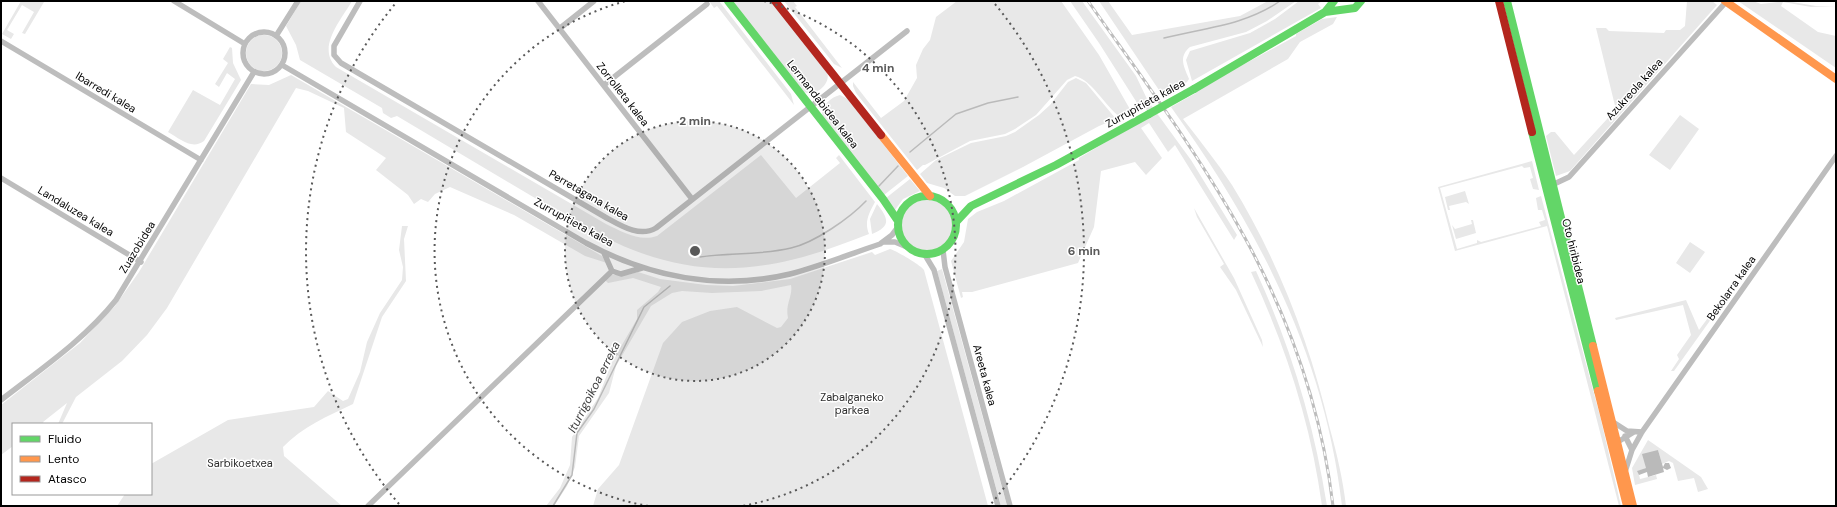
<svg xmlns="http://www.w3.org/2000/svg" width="1837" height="507" font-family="'DM Sans',sans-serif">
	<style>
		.green { fill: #e8e8e8 }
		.water { fill: #bababa }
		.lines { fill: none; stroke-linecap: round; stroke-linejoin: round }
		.stream { stroke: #bababa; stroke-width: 1.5 }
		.street { stroke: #bdbdbd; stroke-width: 5.5 }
		.fast { stroke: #63d668; stroke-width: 8 }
		.slow { stroke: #ff974d; stroke-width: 8 }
		.jam { stroke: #b3261e; stroke-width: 8 }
		.rail-casing { stroke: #bdbdbd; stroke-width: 3 }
		.rail { stroke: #fff; stroke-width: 1.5; stroke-dasharray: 4.5; stroke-linecap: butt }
		.fast-bridge { stroke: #63d668; stroke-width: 8 }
		.ring { fill: none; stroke: #595959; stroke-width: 2; stroke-dasharray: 2 4 }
		.labels { text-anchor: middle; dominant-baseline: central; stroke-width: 3; stroke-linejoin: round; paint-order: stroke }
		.street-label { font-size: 11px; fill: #000; stroke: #fff }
		.park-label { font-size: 11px; fill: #2d2d2d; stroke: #fff }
		.water-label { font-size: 12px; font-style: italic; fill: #3e3e3e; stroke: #fff }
		.centre { fill: #595959; stroke: #fff; stroke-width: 2 }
		.ring-label { font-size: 12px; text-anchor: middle; font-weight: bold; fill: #595959; stroke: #fff; stroke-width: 3; stroke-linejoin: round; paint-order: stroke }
	</style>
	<rect width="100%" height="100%" fill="#fff"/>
	<path class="green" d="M21,1L44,2L25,34L22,33L34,12L22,5L7,30L14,34L11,39L2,34Z
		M301,1H352C342,19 316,47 336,67L606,224C623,232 639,242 657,236L761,155L796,198L840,163L836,158L839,155L875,202C869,213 864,222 869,234C843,244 817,254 791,260C712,279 649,264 580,224L577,228L571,224L572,220L397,116L391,118L383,113L382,108L300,60L296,45L286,26Z
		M709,1H719L791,94L794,105L717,6L714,8Z
		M732,1H771L827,72C832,84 813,99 803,91Z
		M784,1H793L797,6L795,7L842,68L834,64Z
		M957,1H1061L1099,55L1131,111L1139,106L1099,43L1070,1H1082L1136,76L1148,101L1191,160L1237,235L1234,240L1175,145L1168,152L1149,123L1141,128L1162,158L1146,175L1135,162L1101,171L1094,227L1078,263L972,292H962L963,297L961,298L951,261L964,242L968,219L977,212L1004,201L1079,160V158L1150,116L1145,107L1120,117C1105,106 1092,80 1075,76L1067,80L1036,115L1015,129L1005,134L970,141L925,165H923L917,170L856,93L853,86V82L881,118L904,101L917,78L916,65L923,49L930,40L936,17Z
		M1099,1H1108L1132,35L1240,16L1268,1H1296L1267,21L1246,32L1190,47C1178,57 1184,67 1189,79L1187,82L1163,96Z
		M1299,1H1322L1318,4L1321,8L1192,81L1186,60L1190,51L1250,33L1275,19Z
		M1687,1H1712L1717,5L1570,171L1556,176L1546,136L1551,132H1555L1574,155L1608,118L1614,117L1617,114L1596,28H1606L1609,31L1664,33L1666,30H1680L1685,26Z
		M1738,1H1753L1761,4L1786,1L1816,6H1836L1811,7L1783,2L1781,6L1818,32L1836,36V68Z
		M1337,17L1333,24L1300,42L1288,59L1183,119C1200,141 1217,162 1232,185C1278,260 1310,343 1330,429C1337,454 1343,480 1346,506H1342C1325,356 1258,228 1171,107L1196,93L1195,91L1296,36V34L1322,19Z
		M246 53a18 18 0 1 1 36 0a18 18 0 1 1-36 0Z
		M230,47L232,48L233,63L241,80L204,141C192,150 180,139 168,132L193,90L220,105L235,79L227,73L219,87L215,84L228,63L223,59Z
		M291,75L602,256L607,263L585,256L514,215L450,187L435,194L428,202L421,199L414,204L408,195L376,170L386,158L346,132L344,108L308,91L296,88L167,308L147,335L122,361L76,397L62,424H58L67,403L43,422L44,424H13V446L1,455V405L80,343L115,306L139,272L251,84L269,85Z
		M1076,78L1086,83L1116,119L1099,126L1023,167L965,196H955L944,188L927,183L920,174L936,160L971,143L1006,136L1015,132L1039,115L1050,105L1068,82Z
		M840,95L848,99L908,176L884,195L823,118C819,107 831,97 840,95Z
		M1680,115L1699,129L1670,170L1649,155Z
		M1532,161L1539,190L1533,189L1530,179L1533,178L1530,167L1524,168L1522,166L1440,188L1457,249L1477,243V240L1481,242L1541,226L1539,222L1545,220L1542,210H1538L1536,198L1541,196L1600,416L1621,506H1619L1547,226L1455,251L1438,187Z
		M910,179L920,191L903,199L895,210L886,198Z
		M1465,191L1469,204L1466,202L1449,206L1450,210H1448L1445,197Z
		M901 226a26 26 0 1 1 52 0a26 26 0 1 1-52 0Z
		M877,204C889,219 891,226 872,234L870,219Z
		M1194,208L1234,278L1262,340L1263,347L1236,290L1220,267L1224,264L1197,217Z
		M1471,220H1473L1476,233L1456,239L1452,225L1455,229L1472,224Z
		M402,226H408L404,239L406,281L382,317L353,404C328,416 302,427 283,447L284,456L342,506H117L125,494H151V464L228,420L314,407L328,391L343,401L348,399L360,372L367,342L380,313L402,280L403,267L399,250Z
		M1690,242L1705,252L1690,273L1676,263Z
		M890,249C895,250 922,266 924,270L988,506H593L598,489L619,465L663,343L682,322L710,311L737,307L777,328L781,327L788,318C785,304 793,296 791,285L761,291L712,293L682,291L672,293L651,306L616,366L609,393L579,436L575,467L567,486L554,506H546L560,488L570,465L572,437L598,398L612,362L637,319V310L658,292L661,287L633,278L608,283L605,280L607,275H627L638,272L660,279L706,285L733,286L790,279L872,252L875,255Z
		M942,269L1007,506H1001L937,271Z
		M1256,271C1291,347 1314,424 1327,506H1322C1311,424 1286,347 1251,272Z
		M1686,300L1699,330L1713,311L1714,315L1674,371H1671L1679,359L1677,355L1691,335L1683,305L1616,320L1615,318Z
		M1648,440L1701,477L1708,489L1698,492L1694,478L1678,481L1673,463L1669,461L1662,464L1658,450L1646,468L1638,471L1640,479L1656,475L1657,479L1635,485L1632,468Z"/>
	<path class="water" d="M1658,450L1663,467L1665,463H1669L1671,468L1667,470L1663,468L1664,472L1648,477L1647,472L1639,475L1637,471L1646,468L1642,454Z"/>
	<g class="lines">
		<path class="stream" d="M1164,38C1204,28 1246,25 1280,1
			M910,152L956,114L988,103L1018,97
			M879,186L898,166
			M700,257C730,253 762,255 791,248C814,243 850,218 866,201
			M553,506L572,475L577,433L594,409L644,307L670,286"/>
		<path class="street" d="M174,1L245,44
			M360,1L334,46V55L341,63L605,217C620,225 639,238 656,228L907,31
			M538,1L692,199
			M559,29L594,1
			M243 53a21 21 0 1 1 42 0a21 21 0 1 1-42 0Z
			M276,36L298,1
			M1,41L201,160
			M282,65L586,243C649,277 719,291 790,274C821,266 850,254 880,244L892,235L898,227
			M604,85L707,4
			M1,178L141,262
			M1552,185L1569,177L1726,2
			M884,242H895L907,247
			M943,250L945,267L1010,506
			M604,253L612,271L621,274L642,268
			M925,255L934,270L998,506
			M1,400C41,369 84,340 116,300L254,72
			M1613,422L1627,431L1642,432
			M1625,436L1632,450
			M1616,443L1634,432
			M1625,472L1632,450L1642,432L1836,156
			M368,506L612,271"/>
		<path class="fast" d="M728,1L883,199L898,221
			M1507,1L1593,346
			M1325,12L1334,1
			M1194,89L1325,12L1355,8L1361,1
			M1532,132L1598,391
			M898 225a29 29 0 1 1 58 0a29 29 0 1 1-58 0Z
			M956,222L971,206L1056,165L1149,114"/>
		<path class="slow" d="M1725,1L1836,79
			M881,135L930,196
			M1593,346L1633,506
			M1598,391L1627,506"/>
		<path class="jam" d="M775,1L881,135
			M1499,1L1532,132"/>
		<g class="rail-casing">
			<path id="rail" d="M1088,1C1142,78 1200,155 1245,238C1290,320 1322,412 1333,506"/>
		</g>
		<use href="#rail" class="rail"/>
		<path class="fast-bridge" d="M1149,114L1194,89"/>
	</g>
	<circle cx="695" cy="251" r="130" fill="#595959" fill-opacity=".12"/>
	<g class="ring">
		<circle cx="695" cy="251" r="130"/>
		<path d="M648 506A259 259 0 0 1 626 1M764 1A259 259 0 0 1 742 506"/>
		<path d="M399 504A389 389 0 0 1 395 4M995 4A389 389 0 0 1 991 504"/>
	</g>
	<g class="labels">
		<g class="street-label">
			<text transform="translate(1634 89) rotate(-48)">Azukreola kalea</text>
			<text transform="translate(106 92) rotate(31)">Ibarredi kalea</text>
			<text transform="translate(623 94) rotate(52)">Zorrolleta kalea</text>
			<text transform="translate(1145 103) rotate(-29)">Zurrupitieta kalea</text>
			<text transform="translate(823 104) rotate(52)">Lermandabidea kalea</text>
			<text transform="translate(589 195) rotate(30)">Perretagana kalea</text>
			<text transform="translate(76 211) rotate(31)">Landaluzea kalea</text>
			<text transform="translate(574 222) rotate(29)">Zurrupitieta kalea</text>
			<text transform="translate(137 247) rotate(-59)">Zuazobidea</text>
			<text transform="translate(1574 251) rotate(76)">Oto hiribidea</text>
			<text transform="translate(1731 288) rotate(-55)">Bekolarra kalea</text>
			<text transform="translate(985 375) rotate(75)">Areeta kalea</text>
		</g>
		<g class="park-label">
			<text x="852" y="397">Zabalganeko<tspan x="852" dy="13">parkea</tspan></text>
			<text x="240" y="463">Sarbikoetxea</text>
		</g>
		<g class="water-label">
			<text transform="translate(594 387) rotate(-63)">Iturrigoikoa erreka</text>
		</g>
	</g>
	<circle cx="695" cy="251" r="6" class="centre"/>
	<g class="ring-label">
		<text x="878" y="72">4 min</text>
		<text x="695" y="125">2 min</text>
		<text x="1084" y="255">6 min</text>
	</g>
	<rect width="1837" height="507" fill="none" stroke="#000000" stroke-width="4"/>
	<rect x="12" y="423" width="140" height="72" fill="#ffffff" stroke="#999999"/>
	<rect x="20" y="436" width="20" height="6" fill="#63d668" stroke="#999999"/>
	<text x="48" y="443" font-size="12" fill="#000000">Fluido</text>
	<rect x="20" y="456" width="20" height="6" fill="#ff974d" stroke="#999999"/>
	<text x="48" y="463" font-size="12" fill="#000000">Lento</text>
	<rect x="20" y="476" width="20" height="6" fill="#b3261e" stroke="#999999"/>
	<text x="48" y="483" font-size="12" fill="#000000">Atasco</text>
</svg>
